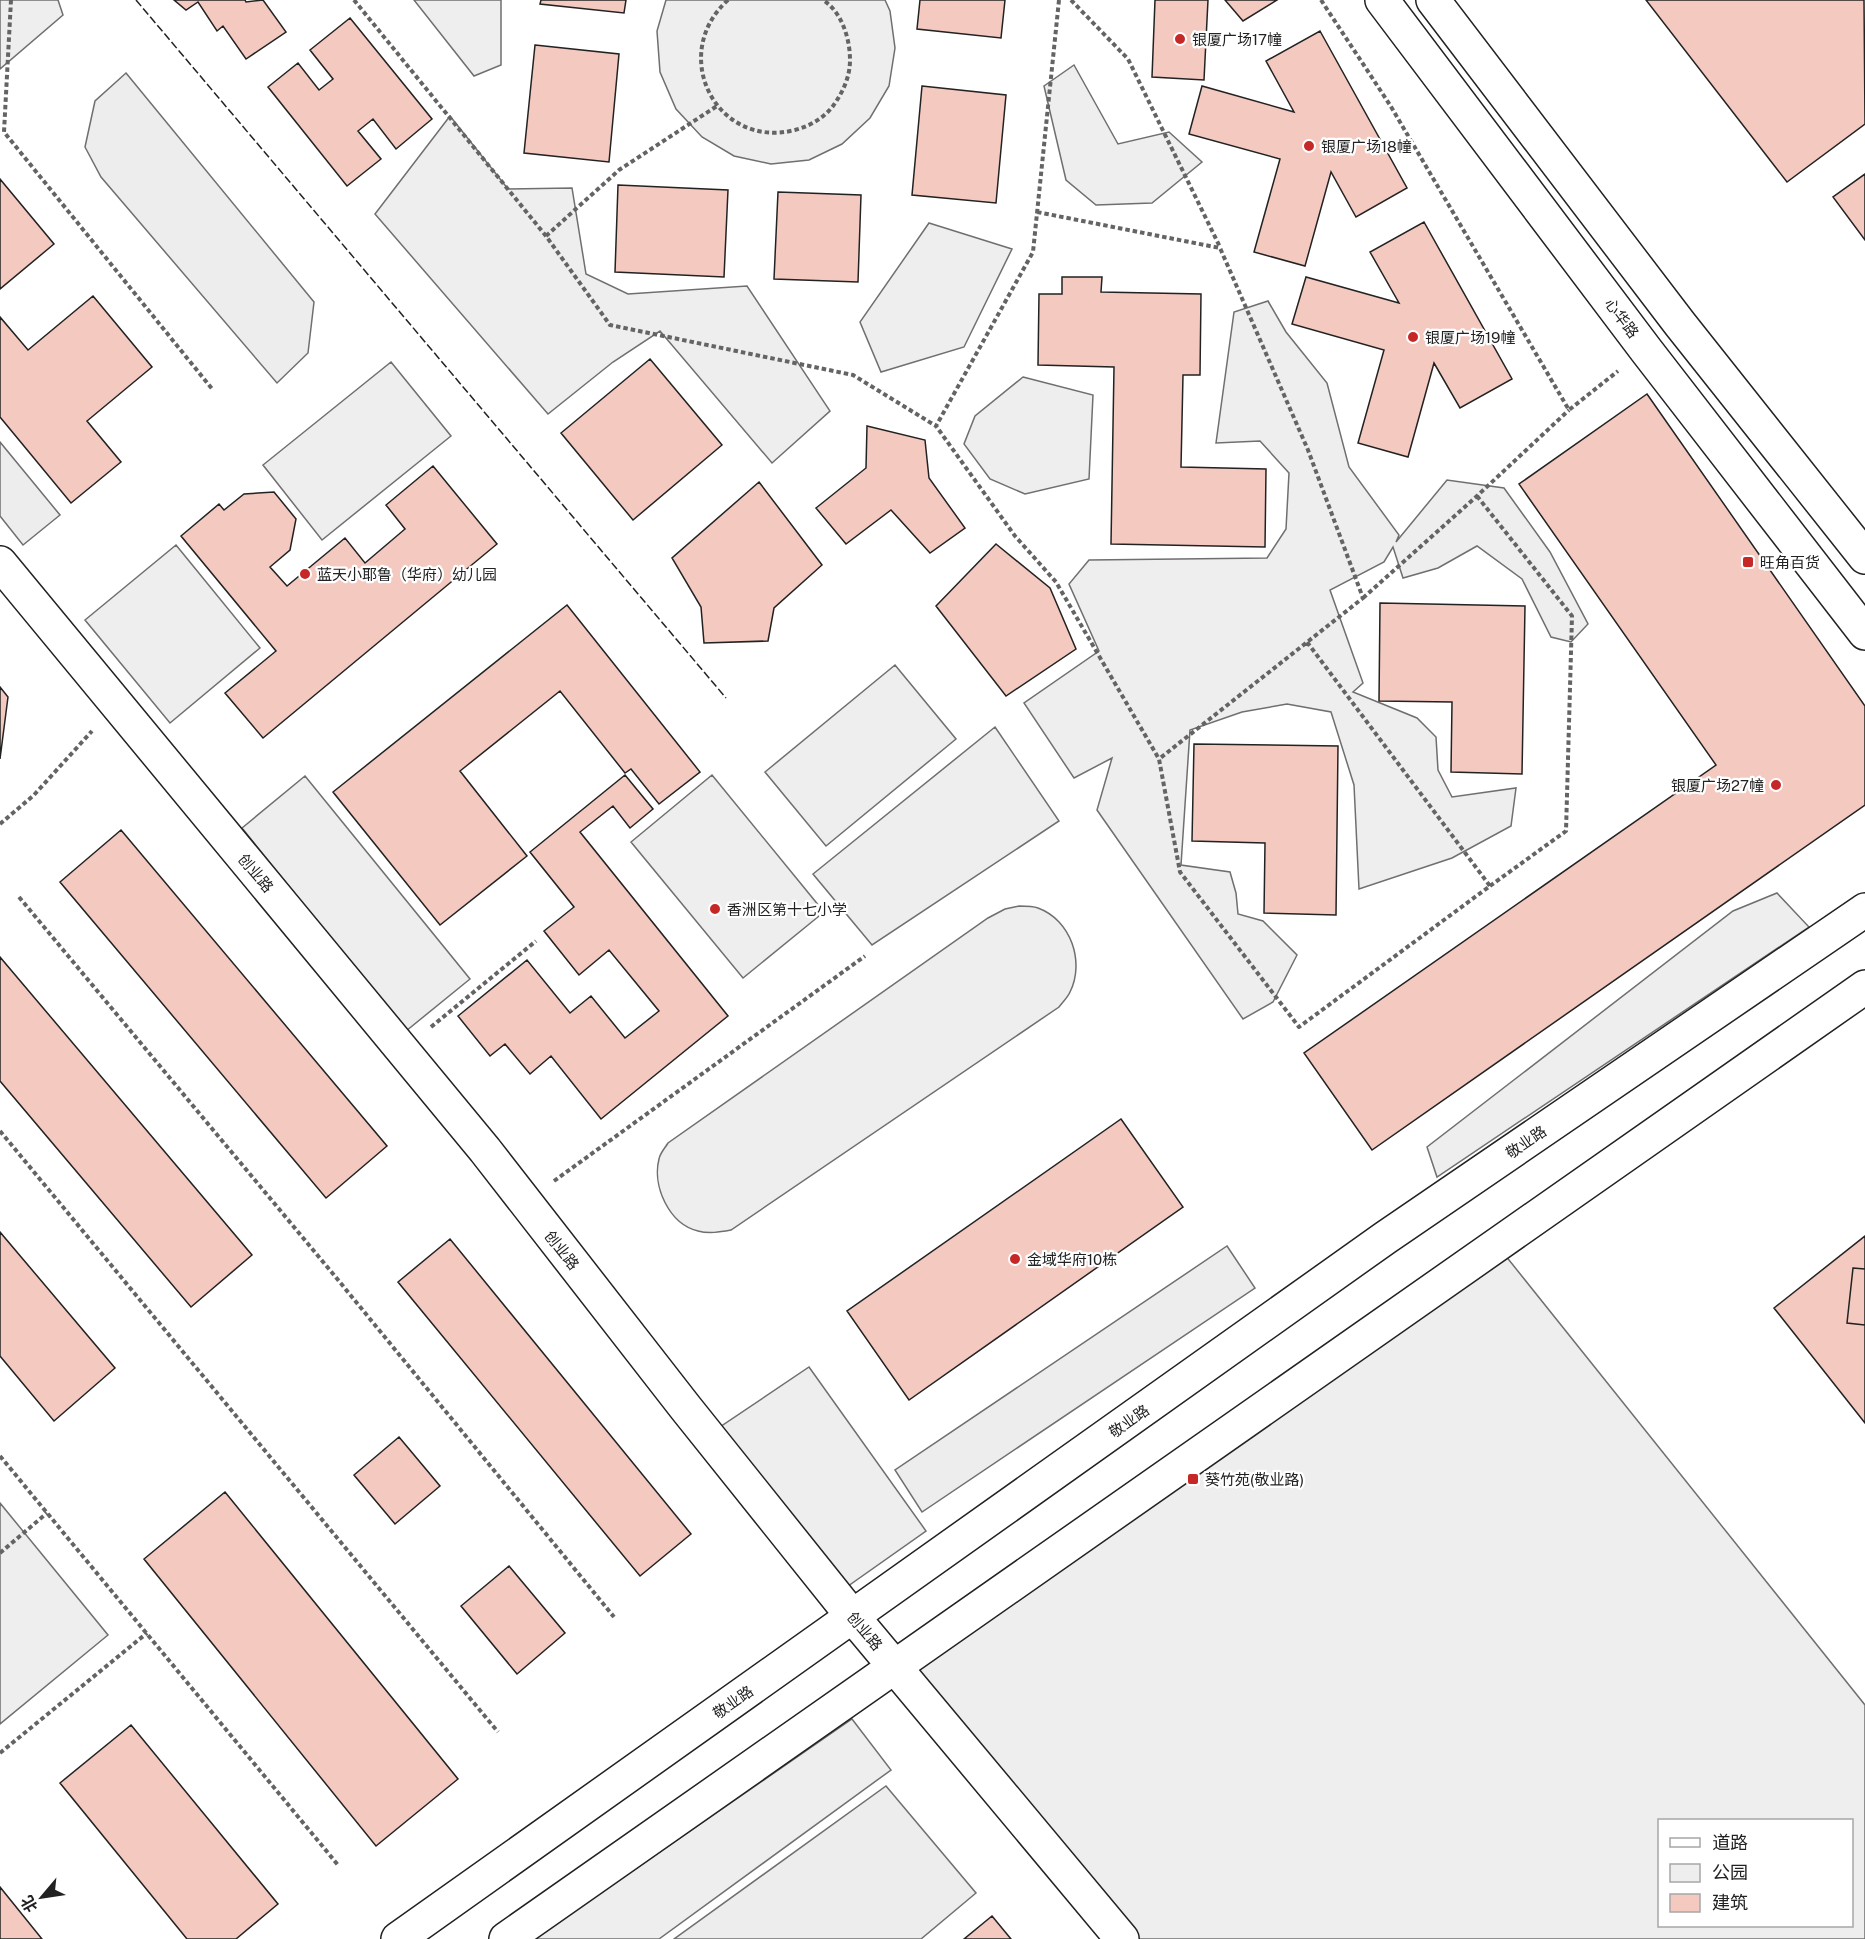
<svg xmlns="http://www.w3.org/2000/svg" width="1865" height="1939" font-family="'Public Sans','Noto Sans SC',sans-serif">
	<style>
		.green { fill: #eee; stroke: #6f6f6f; stroke-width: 1.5; fill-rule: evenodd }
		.parking { fill: #ededed; stroke: #6f6f6f; stroke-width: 1.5 }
		.building { fill: #f3c9c0; stroke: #222; stroke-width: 1.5 }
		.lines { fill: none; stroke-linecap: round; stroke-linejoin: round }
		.street-casing { stroke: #222; stroke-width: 36 }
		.secondary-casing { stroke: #222; stroke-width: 36 }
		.path { stroke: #646464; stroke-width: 4; stroke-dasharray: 4.5 3; stroke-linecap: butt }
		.street { stroke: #fff; stroke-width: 33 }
		.secondary { stroke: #fff; stroke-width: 33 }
		.fence { stroke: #222; stroke-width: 1.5; stroke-dasharray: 8 3; stroke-linecap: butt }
		.poi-dot { fill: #c62828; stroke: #fff; stroke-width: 2 }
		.labels { text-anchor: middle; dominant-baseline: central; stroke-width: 4.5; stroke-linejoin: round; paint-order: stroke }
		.poi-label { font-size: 15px; fill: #222; stroke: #fff; text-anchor: start }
		.street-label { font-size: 15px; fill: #222; stroke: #fff }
	</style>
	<rect width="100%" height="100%" fill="#fff"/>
	<path class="green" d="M0,0H58L63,15L0,69Z
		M414,0H501V65L474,76Z
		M666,0H885L890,11L895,48L889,86L870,118L842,144L809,160L771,164L734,156L702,137L676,109L660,72L657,31Z
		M1074,65L1118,144L1169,132L1202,162L1152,203L1096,205L1066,180L1044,86Z
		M450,116L508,189L572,188L586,274L628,294L747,286L830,411L772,463L660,331L613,362L548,414L375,214Z
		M929,223L1012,249L964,347L881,372L860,322Z
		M1268,301L1286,332L1327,383L1349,467L1399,535L1396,542L1447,480L1504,488L1550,552L1588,624L1571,642L1551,637L1522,579L1477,546L1438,568L1403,578L1393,547L1384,562L1330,590L1363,683L1353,692L1417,718L1436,737L1438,770L1452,797L1516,788L1511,826L1452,858L1359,889L1354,785L1331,712L1287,704L1242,712L1190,730L1181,865L1230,872L1236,893L1238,914L1263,921L1297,955L1273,1002L1243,1019L1097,810L1112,758L1074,778L1024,703L1099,651L1069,584L1089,560L1267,558L1286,529L1289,473L1260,441L1216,443L1234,312Z
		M391,362L451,436L322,540L263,465Z
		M1023,377L1093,395L1089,479L1025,494L990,479L964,444L975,416Z
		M176,545L260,648L170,723L85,620Z
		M895,665L956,739L826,846L765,772Z
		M995,727L1059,821L872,945L813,874Z
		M712,775L824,912L743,978L631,842Z
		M305,776L470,979L406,1031L242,828Z
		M1777,893L1809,927L1437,1177L1427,1147L1733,911Z
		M1019,906C1025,906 1033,906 1038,908C1071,920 1085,962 1070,992C1068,997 1062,1003 1059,1007L731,1230C720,1232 709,1234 698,1231C669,1224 652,1186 659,1159C660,1153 665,1148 668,1143L988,918L1005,909Z
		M1497,1245L1865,1705V1939H1123L895,1667ZM1660,1820H1852V1926H1660Z
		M809,1367L926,1531L841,1591L720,1427Z
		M0,1503L108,1635L0,1724Z
		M852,1719L891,1770L659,1939H534Z"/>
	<path class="parking" d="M126,73L314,302L308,353L277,383L101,177L85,147L95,101Z
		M0,442L60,515L23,545L0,516Z
		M1227,1246L1255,1288L922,1512L895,1470Z
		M886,1786L976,1893L921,1939H674Z"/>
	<path class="building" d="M174,0H245L246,2L263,0L286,32L246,59L223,26L217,31L198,2L186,10Z
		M541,0H626L624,13L540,4Z
		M920,0H1005L1001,38L917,29Z
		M1155,0H1208L1204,80L1152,77Z
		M1225,0H1277L1243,21Z
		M1646,0H1864L1865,124L1787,182Z
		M350,18L432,119L396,149L373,119L358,131L381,159L347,186L268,87L298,63L319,90L333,79L310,50Z
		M1320,31L1407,188L1356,217L1331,172L1305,266L1254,252L1280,159L1189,134L1202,86L1294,112L1266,61Z
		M535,45L619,54L609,162L524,153Z
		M922,86L1006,95L996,203L912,195Z
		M1865,174V240L1833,197Z
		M0,179L54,244L0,289Z
		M618,185L728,190L724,277L615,272Z
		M778,192L861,195L858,282L774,279Z
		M1424,222L1512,379L1460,408L1434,363L1408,457L1358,443L1384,350L1292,324L1306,277L1399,303L1370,252Z
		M1062,277H1102L1101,292L1201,294L1200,375H1183L1181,467L1266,469L1265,547L1111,544L1114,367L1038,365L1039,294H1062Z
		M93,296L152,367L87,421L121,462L71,503L0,417V317L28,350Z
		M650,359L722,445L633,520L561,433Z
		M1647,394L1865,706V805L1372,1150L1304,1053L1716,765L1519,484Z
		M867,426L925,440L929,478L965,528L930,553L891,510L846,544L816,508L866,468Z
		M433,466L497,544L263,738L225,693L276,651L181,536L219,504L224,510L244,494L274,492L296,519L290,550L270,567L287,586L345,538L365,563L405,529L386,505Z
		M759,482L822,565L774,608L768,641L704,643L701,607L672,558Z
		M996,544L1050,588L1076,649L1006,696L936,606Z
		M1380,603L1525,606L1522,774L1451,772L1452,702L1379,701Z
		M567,605L700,772L659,804L631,769L625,773L560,691L460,771L527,856L440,925L333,792Z
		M0,687L8,697L0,759Z
		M1194,744L1338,746L1336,915L1264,913L1265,843L1192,841Z
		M625,775L653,809L630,828L613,806L580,832L728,1016L601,1119L551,1056L530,1074L505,1044L490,1056L458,1016L527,960L570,1013L591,996L625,1038L659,1011L609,950L579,975L544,931L574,907L530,852Z
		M121,830L387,1146L326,1198L60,882Z
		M0,957L252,1255L191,1307L0,1081Z
		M1121,1119L1183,1207L909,1400L847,1311Z
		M0,1232L115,1368L54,1421L0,1356Z
		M1865,1236V1423L1774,1308Z
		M450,1239L691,1534L640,1576L398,1282Z
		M1853,1268L1865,1269V1325L1847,1323Z
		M399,1437L440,1486L395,1524L354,1475Z
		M225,1492L458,1779L376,1846L144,1559Z
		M509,1566L565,1633L517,1674L461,1606Z
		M131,1725L278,1904L236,1939H187L60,1783Z
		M0,1887L42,1939H0Z
		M992,1916L1011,1939H964Z"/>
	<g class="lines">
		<g class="street-casing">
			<path id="street" d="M0,563L485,1150L685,1407L853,1617
				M894,1666L1122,1939"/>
		</g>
		<g class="secondary-casing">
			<path id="secondary" d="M1382,0L1646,350L1865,633
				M1433,0L1680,324L1865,557
				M853,1617L894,1666
				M398,1939L1385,1238L1865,910
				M506,1939L1865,987"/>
		</g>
		<path class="path" d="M11,0L4,132L213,390
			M354,0L546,236L610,325L853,375L936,426
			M728,0C668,54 716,150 795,130C810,126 824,118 833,106C843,92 850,77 850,60C850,39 842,12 823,0
			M1059,0L1033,252L936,426L1015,536L1056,582L1159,759L1180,872L1299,1027L1490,886L1307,642
			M1071,0L1128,59L1220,247
			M1321,0L1390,105L1569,410L1618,371
			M1037,212L1220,248L1308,450L1363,598L1159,759
			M546,236L619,170L717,106
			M1477,496L1572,616L1566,831L1490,886
			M1363,598L1477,496L1569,410
			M0,824L34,795L92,731
			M19,897L334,1275L614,1617
			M431,1027L536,941
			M0,1131L498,1732
			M554,1181L865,956
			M0,1456L338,1865
			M0,1553L47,1513
			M0,1753L147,1633"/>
		<use href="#street" class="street"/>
		<use href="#secondary" class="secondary"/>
		<path class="fence" d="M136,0L726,698"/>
	</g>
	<g class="poi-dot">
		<circle cx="1180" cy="39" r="6"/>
		<circle cx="1309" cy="146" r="6"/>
		<circle cx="1413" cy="337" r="6"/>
		<rect x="1742" y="556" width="12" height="12" rx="3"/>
		<circle cx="305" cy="574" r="6"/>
		<circle cx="1776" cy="785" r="6"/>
		<circle cx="715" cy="909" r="6"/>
		<circle cx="1015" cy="1259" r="6"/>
		<rect x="1187" y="1473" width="12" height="12" rx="3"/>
	</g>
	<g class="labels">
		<g class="poi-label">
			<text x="1192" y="39">银厦广场17幢</text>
			<text x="1321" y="146">银厦广场18幢</text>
			<text x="1425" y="337">银厦广场19幢</text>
			<text x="1760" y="562">旺角百货</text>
			<text x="317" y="574">蓝天小耶鲁（华府）幼儿园</text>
			<text x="1764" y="785" text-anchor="end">银厦广场27幢</text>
			<text x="727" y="909">香洲区第十七小学</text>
			<text x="1027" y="1259">金域华府10栋</text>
			<text x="1205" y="1479">葵竹苑(敬业路)</text>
		</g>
		<g class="street-label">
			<text transform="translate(1622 318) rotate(53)">心华路</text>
			<text transform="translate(256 873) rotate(50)">创业路</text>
			<text transform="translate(1526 1142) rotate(-34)">敬业路</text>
			<text transform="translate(562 1250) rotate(52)">创业路</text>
			<text transform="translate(1129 1421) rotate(-35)">敬业路</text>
			<text transform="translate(865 1631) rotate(50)">创业路</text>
			<text transform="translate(733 1702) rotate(-35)">敬业路</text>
		</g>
	</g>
	<rect x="1658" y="1819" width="195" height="108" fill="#ffffff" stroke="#a7a7a7" stroke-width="1.5"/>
	<rect x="1670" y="1838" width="30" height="9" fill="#ffffff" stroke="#a7a7a7" stroke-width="1.5"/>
	<text x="1712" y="1849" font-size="18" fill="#222222">道路</text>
	<rect x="1670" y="1864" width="30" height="18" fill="#eeeeee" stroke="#a7a7a7" stroke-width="1.5"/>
	<text x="1712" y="1879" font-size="18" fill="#222222">公园</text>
	<rect x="1670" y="1894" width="30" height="18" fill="#f3c9c0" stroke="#a7a7a7" stroke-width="1.5"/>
	<text x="1712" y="1909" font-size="18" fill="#222222">建筑</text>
	<g transform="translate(42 1897) rotate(241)" stroke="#ffffff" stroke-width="4.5" paint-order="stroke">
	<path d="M0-4.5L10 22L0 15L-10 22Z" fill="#222222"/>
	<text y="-9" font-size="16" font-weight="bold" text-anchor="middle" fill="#222222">北</text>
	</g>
</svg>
